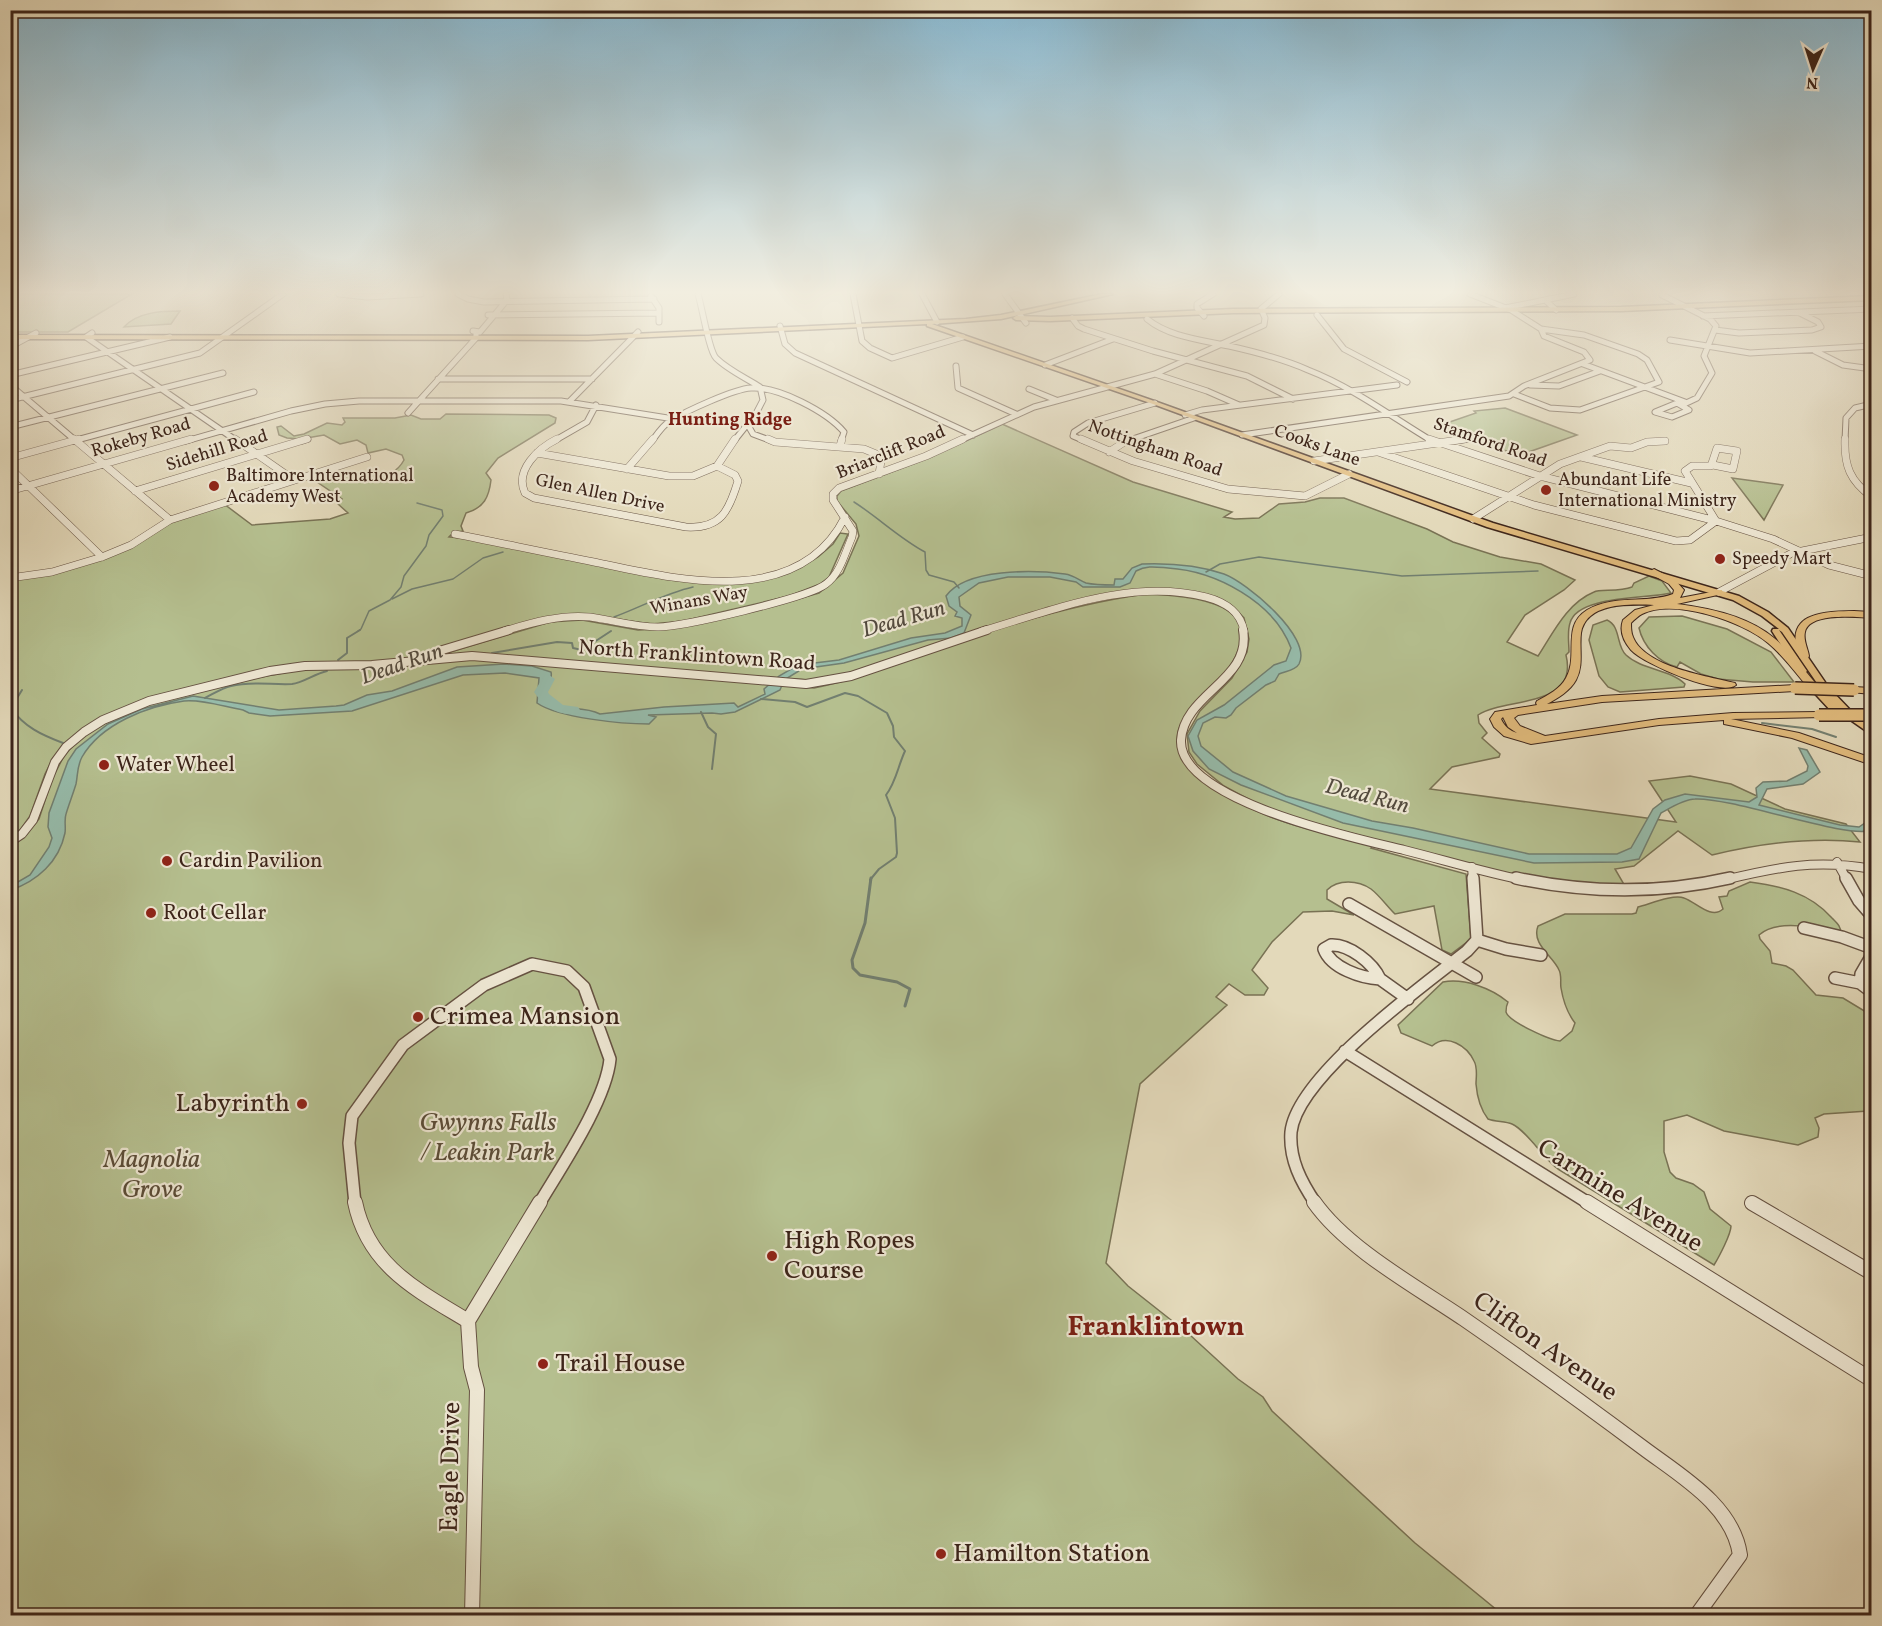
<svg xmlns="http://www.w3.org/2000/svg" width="1882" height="1626" font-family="Vollkorn,serif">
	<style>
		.green { fill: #b5bf8f; stroke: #797254; stroke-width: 1.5 }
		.water { fill: #96bbaa; stroke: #727f70; stroke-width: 1.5 }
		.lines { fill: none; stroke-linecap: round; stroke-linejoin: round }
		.stream-far2 { stroke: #727f70; stroke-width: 1.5 }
		.stream-far1 { stroke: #727f70; stroke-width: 2 }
		.stream { stroke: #727f70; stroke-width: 3 }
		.river { fill: #96bbaa; fill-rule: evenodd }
		.minor-far4-casing { stroke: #665242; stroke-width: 7 }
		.minor-far3-casing { stroke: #665242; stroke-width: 8 }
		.minor-far2-casing { stroke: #665242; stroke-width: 10 }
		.minor-far1-casing { stroke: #665242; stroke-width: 14 }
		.minor-casing { stroke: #665242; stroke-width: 16 }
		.major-casing { stroke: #3d251a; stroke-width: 3 }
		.highway-casing { stroke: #3d251a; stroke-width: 2 }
		.minor-far4 { stroke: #ede6d2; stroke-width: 5 }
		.minor-far3 { stroke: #ede6d2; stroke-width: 7 }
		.minor-far2 { stroke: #ede6d2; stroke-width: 8 }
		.minor-far1 { stroke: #ede6d2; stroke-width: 11 }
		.minor { stroke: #ede6d2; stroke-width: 14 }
		.major { fill: #e2bc7d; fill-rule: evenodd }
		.highway { fill: #e2bc7d; fill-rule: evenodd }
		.highway-bridge-casing { stroke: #3d251a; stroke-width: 14; stroke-linecap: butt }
		.highway-bridge { stroke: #e2bc7d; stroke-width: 11 }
		.poi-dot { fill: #8f2418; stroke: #ede6d2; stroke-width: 2 }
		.labels { text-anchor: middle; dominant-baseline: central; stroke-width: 4.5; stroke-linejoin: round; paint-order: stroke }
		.far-neighbourhood-label { font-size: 18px; font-weight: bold; fill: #7a1f14; stroke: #ede6d2 }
		.far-street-label { font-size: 18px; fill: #3d251a; stroke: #ede6d2 }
		.far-poi-label { font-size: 18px; fill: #3d251a; stroke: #ede6d2; text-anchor: start }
		.street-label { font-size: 21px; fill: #3d251a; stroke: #ede6d2 }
		.poi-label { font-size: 21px; fill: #3d251a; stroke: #ede6d2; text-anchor: start }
		.water-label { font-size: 22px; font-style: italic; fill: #534a3e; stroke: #ede6d2 }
		.near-poi-label { font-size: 26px; fill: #3d251a; stroke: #ede6d2; text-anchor: start }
		.near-park-label { font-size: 26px; font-style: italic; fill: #5b4c37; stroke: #ede6d2 }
		.near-street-label { font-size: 26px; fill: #3d251a; stroke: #ede6d2 }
		.near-neighbourhood-label { font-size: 27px; font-weight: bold; fill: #7a1f14; stroke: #ede6d2 }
	</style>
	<rect width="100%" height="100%" fill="#e3d9ba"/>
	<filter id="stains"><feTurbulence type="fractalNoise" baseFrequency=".00333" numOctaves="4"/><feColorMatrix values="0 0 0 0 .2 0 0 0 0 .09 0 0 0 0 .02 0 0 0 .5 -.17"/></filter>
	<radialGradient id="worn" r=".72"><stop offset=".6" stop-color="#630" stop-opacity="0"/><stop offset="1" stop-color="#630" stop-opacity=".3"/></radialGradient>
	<path class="green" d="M11,294H132L68,332H11Z
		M180,311L171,324L124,327C137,312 162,311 180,311Z
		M1505,408L1577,435L1520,455L1463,438L1441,425L1476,413L1474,411Z
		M446,414L549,415L556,418L555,423L498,458L486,473L491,480C489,497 484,508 466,513L461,526L463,531L453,533L449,537L471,539L672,580L721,584L743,582L804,565L818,557L833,544L840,533L848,534L829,577L820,584L789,596L683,621L652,624L602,617L526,622L417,656L392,661L303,665L120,710L53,758L45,774L30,816L18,833L11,839L10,580L108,557L174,521L224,504L252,525L330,519L348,513L338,504L342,499L317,482C340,465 354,482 374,473C387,478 398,471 404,460L402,455L386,449L368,453L366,445L357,440L340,444L324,435L301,439L287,438L279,435L277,427L281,426L294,436L304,434L327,423L342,425L345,422L343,418H395L411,415L421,419H440Z
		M1002,424L1133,482L1232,512L1224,517L1235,519L1259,518L1279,504L1305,502L1320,498H1344L1427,529L1453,542L1500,557L1541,564L1575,580L1564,590L1525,615L1507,642L1538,656C1553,633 1567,603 1594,592C1600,589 1619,592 1632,587L1634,583L1649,576L1662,581L1671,593C1648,599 1577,595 1570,623C1567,632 1569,643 1569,652L1566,655C1579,709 1505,697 1478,715L1479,723L1487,733L1482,738L1500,754L1499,757L1452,767L1430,789L1676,822L1649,781L1690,776L1731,784L1785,809L1846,824L1860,842C1813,837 1762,843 1712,855L1678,831L1634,866L1615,869L1625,886L1524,877L1429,854L1291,817L1263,807L1224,786L1197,764L1189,752L1187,734L1200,711L1232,678L1247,652L1249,639L1244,618L1234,608L1192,593L1120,592L824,681L448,655L450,652L550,622L582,620L638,630L662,629L776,605L819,593L843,573L859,536L856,524L837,501V496L841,491L929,458Z
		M1732,478L1783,485L1764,520Z
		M1146,594C1194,596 1274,602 1227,671C1215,690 1195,704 1182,723C1176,731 1176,744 1180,753C1183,763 1194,769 1202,775C1212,783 1221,791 1231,797C1272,824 1327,833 1373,846L1371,848L1466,874L1471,939L1451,954L1442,950L1434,906L1395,914C1387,906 1379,895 1371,889C1358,880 1338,879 1327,890V899L1354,915L1332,911L1303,912L1272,942L1252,970L1268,988L1264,995H1245L1229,984L1216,997L1227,1005L1140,1084L1106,1263L1128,1286L1190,1335L1238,1379L1263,1397L1272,1411L1415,1543L1503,1615H11L10,847L26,835L39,819L52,779L65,754L80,739L95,728L136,708L209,687L304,669L474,658L814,688C862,679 908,659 954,643C1016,622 1081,603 1146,594Z
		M1682,616L1727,629L1771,652L1794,682H1753L1718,679L1701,674L1680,662L1677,667C1659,663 1643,646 1639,628L1649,617Z
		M1607,620C1621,626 1616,646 1626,655C1642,670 1670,669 1685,684L1684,687L1620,692L1608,687L1599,676L1589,640L1593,625Z
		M1750,882C1781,886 1810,893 1832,918C1837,923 1841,926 1841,934C1819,928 1778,918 1759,935L1760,939L1770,951L1772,963L1786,966L1793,970L1816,995L1843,998L1871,1015V1108L1868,1111L1824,1114L1815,1118L1819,1128L1818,1137L1798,1145L1724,1131L1687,1115L1664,1121V1152L1670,1172L1676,1178L1693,1184L1704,1192L1710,1209L1731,1226C1731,1234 1719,1257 1714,1265L1558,1169C1544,1159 1526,1130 1512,1124C1505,1121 1496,1122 1488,1119C1481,1110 1477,1096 1476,1084C1476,1077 1478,1068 1474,1061C1467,1046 1447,1033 1432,1046L1401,1033L1398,1025L1443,982C1464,978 1491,988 1508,1002C1507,1004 1506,1010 1506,1012C1509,1022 1550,1040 1560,1041L1572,1031L1575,1023C1568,1014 1563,1000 1561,988C1560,982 1562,976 1559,970C1553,956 1531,944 1538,926L1565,914H1632L1636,913L1638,907C1650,904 1673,894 1684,898C1696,902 1711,920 1723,909L1719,897L1727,896L1729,891Z"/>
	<path class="water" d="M1142,564C1169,563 1198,565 1224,574C1246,582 1313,637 1299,664C1295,671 1285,671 1279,674L1275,681L1266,685L1236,708L1231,715L1226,718L1215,717L1203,723L1198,736L1201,746L1233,772L1286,796L1372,821L1413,828L1529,854H1617L1631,848L1653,809L1665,800L1685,794L1749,802L1757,797L1756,788L1763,782L1787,781L1807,771L1808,766L1799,748L1807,750L1820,772L1803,784L1767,789L1759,805L1840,825L1859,827L1872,818L1871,830C1849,840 1732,797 1695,799C1684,799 1670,808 1661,813L1639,859L1622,862L1534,863L1343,823L1241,785L1209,769L1193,751L1188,736L1197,720L1224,705L1274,665L1286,661L1291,648C1274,602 1216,571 1168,568C1156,567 1147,565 1136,571L1130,583L1120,587H1083L1076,582L1050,577H1008L979,583L959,597L960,606L971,615L964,633L951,638L928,640L844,663L802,669L784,680L780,690L735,712L721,714L712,713L648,715L656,717L649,724C623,724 558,718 537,703L539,678L505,673L463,675L352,711L270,716L249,713L243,710C225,707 202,699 184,701C147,706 101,724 82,757C77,766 78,774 76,784C73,794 69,804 66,814C64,820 66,827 65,833C59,862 37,881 11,890V886L30,875L49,847L52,838L48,827L49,813L68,761L76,749L108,724L142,709L193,696L279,710L336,706L344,705L367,695L392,691L457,667L504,664L532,666L551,672C554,685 539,690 546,703C564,712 583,705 600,714L664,707L734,703L738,707L765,694L764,689L779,676L798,665L839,660L911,638L945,633L962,626V618L955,616L957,612L949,606L946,596C966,568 1034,570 1065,574C1073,575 1079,580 1086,583C1095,585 1105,585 1114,585L1115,579H1123L1132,568Z"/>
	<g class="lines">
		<path class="stream-far2" d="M854,502C879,518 899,538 925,552L926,570L929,575L954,582L959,588
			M1206,572L1220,564L1259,557L1402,576L1538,571
			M392,599L412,589L453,579L483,558L503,552
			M614,617C641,607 666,593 693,587
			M358,631L361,629L369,611L390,600L401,587L404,576L426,546L429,535L443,516L442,510L417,503"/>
		<path class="stream-far1" d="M492,653L557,642L572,643L573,648L582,650L611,631
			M338,660L347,653V638L360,630
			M22,690L11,708C24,727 42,735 63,743
			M205,698C213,694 222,688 231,686C251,681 272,685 292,684C303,683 314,674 327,671
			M761,699L795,702L807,707L845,693L858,696L887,713L893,726L894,737L905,751C898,766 896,782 886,795L895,818L897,853L896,857L879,869L870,880
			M701,712L708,727L716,734L712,769
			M1762,723L1812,729L1836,737"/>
		<path class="stream" d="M871,878L865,923L852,960L853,968L860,975L897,982L910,989L905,1006"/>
		<path class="river" d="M549,675L555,679L548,692L549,694L563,705L578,707L580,710L578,713C559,717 544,707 534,692L544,676Z"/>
		<g class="minor-far4-casing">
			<path id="minor-far4" d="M339,294L367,297L421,294
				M458,294L468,299L484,302L654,299
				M698,294C702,307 709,351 716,358C728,370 746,378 760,387L763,400L749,427L753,434L772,441
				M853,294L862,341L870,348L892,358L963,337
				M922,294L937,322
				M1005,294L1026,323
				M1470,294L1511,310L1541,329L1584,335L1638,354L1647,360L1659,382L1580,410L1550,408L1514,394
				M1662,295L1710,319L1716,326L1704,356L1712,373L1697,398L1682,405
				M651,296L659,308V322
				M1505,308L1545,300
				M1556,310L1545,300L1574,294
				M488,315L659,313
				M1317,315L1344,349L1407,382
				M1204,316L1197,308V304L1213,294
				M1703,316L1872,309
				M1072,318L1078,326L1084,329L1153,351L1247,376L1293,399
				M1147,319C1169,337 1202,340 1229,346C1256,352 1283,359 1308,370C1352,387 1392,417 1432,441
				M780,326L785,344L795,353L973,435
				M1715,330L1739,333L1812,330L1821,327L1818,322L1800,313
				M473,331L480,332L507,300L506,294
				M92,333L86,337L237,441
				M1670,340L1750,353L1872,346
				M10,347L36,333
				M1815,351L1843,365L1872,369
				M1583,364L1685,402
				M1045,365L1113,339
				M956,366L958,388L1016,414
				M1155,374L1207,391L1239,405
				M10,375L170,337
				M438,379H592
				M10,385L76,441
				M1530,385L1559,386L1600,371
				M1029,389L1056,400
				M10,400L200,353L283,294
				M570,401L638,332
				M1677,403L1689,410L1672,417L1655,412Z
				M408,413L476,338V333
				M1185,415L1202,410L1397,385
				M10,427L223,373
				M1242,435L1509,396L1524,386L1590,360L1584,352L1544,336L1541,329
				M73,441L254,392
				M186,441L291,411L325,404L359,401H561L674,419
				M302,441L308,439
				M554,441L587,422L596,405
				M652,441C657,434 663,425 670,421C686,411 734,389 751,388C778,386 827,412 844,432L841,441
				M734,441L750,421
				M959,441L1034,407L1155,374L1264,325L1265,318L1261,309L1279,294
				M1085,441L1073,436L1074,432L1088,423L1155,403
				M1127,441L1194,418
				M1455,441L1468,439
				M1845,441L1846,418L1855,408L1872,404"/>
		</g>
		<g class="minor-far3-casing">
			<path id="minor-far3" d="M74,439L170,520
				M235,439L294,480
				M557,439C539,448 514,470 525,493L534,498L686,527C721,529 729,511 738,481L735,475L717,466
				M768,439L775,442L864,449L876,454L881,461L879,474
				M1081,439L1133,461L1228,489L1305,496L1349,474
				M1429,439L1540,476L1716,521L1773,539L1829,565L1872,576
				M1845,439C1844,466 1850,481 1872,497
				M840,446L842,439
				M1109,452L1129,439
				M1378,452L1534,505L1676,541L1690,540L1716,521L1685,471L1692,466H1711L1717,448L1737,451L1733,469L1713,465
				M537,453L669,476H693L717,466L735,439
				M1581,457L1691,483
				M10,458L79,439
				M1314,461L1465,439
				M10,468L102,557
				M627,469L653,439
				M10,491L191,439
				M135,491L307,439
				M1473,519L1560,464L1610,446L1631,448L1647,442L1665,441
				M455,534C501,543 547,553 594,562C675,579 798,611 845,517
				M10,578L52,572L102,557L131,545L170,520L367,457
				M1719,592L1792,553L1872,537
				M504,631C531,623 561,614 590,617C613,620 634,627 658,627C682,627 808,598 826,584C840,574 845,553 852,537L853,531L833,500V494L839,488L926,456L963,439
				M982,631C1053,610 1131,578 1206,597C1225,602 1240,611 1244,631"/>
		</g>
		<g class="minor-far2-casing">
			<path id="minor-far2" d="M1243,630C1252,680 1184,693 1181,740C1178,801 1359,839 1404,850C1444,860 1483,872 1523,880
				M432,657L439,651L509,630
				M10,842L22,834L33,820L55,762L66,747L84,732L103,720L149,701L270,671L305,666L372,665L472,656L806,684L851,676L987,630
				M1837,862L1847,880
				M1472,867L1473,880
				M1724,880C1778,867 1816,859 1872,869"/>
		</g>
		<g class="minor-far1-casing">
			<path id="minor-far1" d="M1516,878C1586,893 1660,894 1730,878
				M1846,878L1859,901L1872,916
				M1349,904L1476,977
				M1804,928L1842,937L1872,948
				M1477,940L1506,949L1541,955
				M1331,945C1349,944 1373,963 1380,979C1361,978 1331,968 1324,949Z
				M1835,978L1860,983L1872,992
				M1380,979L1408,999
				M1860,983L1861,974L1872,955
				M1345,1051L1590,1204
				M355,1204L349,1143L352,1116L403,1045L484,985L532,964L567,971L584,987L610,1059C606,1101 561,1167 539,1204
				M1316,1204C1301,1182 1289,1159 1291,1132C1297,1076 1423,986 1467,951L1477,940L1473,878"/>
		</g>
		<g class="minor-casing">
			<path id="minor" d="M355,1202C368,1266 417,1290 468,1321
				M1314,1202C1347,1249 1417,1287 1464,1319C1525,1361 1583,1403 1642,1447C1679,1475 1733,1505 1740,1555L1696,1616
				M1587,1202L1872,1380
				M1752,1203L1872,1273
				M468,1321L471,1367L477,1390L472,1616
				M468,1321L540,1202"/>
		</g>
		<g class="major-casing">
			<path id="major" d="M1102,294H1113L1001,319L932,324L1157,402L1493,523L1739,596L1768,612L1788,628L1829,688L1855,715L1872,727V735L1849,719L1839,709L1838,712H1832L1806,684L1808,682H1814L1821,689L1782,632L1779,630L1807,671L1805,673H1799L1772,631L1773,629H1779L1762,616L1733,600L1487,527L1153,404L927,326V324L588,340L10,339V335L588,336L966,319L1001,315Z
				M1872,296V300L1621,311L1233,313L1050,321L1016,320L1013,318L1016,316L1050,317L1233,309L1621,307Z"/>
		</g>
		<g class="highway-casing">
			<path id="highway" d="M1654,569L1675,580L1684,590L1680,598L1722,590V594L1677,604C1710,608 1748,616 1774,638C1791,652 1804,670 1819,687L1820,689L1819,691H1811C1797,675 1785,657 1768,643C1742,621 1674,598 1642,614C1638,616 1634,620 1631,623C1631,627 1631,633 1633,637C1645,667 1707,676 1735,683L1736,685C1721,697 1645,665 1631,650C1624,642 1619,631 1623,620L1635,610L1654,605C1631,604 1586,602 1581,633C1579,649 1584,665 1576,680C1570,691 1558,698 1547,704L1602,696L1795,685L1800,688L1795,691L1602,702L1518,715L1514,718L1520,726L1545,736L1659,719L1733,713L1819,712L1824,715L1823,717L1731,719L1799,733L1872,758V765L1792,738L1724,724V720L1659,725L1531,744L1504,736L1494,727L1490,719L1495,712L1537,705L1536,703L1537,701C1548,695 1560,689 1566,678C1579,656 1561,626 1587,610C1614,594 1646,604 1673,594L1674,590L1669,584L1651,574L1649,572ZM1503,717L1508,727L1517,733C1510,731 1504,726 1501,719Z
				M1854,611L1872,612V618C1856,617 1809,612 1805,632C1803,640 1808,649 1809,656L1808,658H1800C1782,614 1821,611 1854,611Z
				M1854,687L1872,688V694L1850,692L1849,690Z
				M1868,726L1872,727V734L1863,729Z"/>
		</g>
		<use href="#minor-far4" class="minor-far4"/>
		<use href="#minor-far3" class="minor-far3"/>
		<use href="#minor-far2" class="minor-far2"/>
		<use href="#minor-far1" class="minor-far1"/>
		<use href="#minor" class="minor"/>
		<use href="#major" class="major"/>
		<use href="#highway" class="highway"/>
		<g class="highway-bridge-casing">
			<path id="highway-bridge" d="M1795,688L1854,690
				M1819,715H1872"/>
		</g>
		<use href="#highway-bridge" class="highway-bridge"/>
	</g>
	<linearGradient id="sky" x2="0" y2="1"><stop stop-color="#87b7cf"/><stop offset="0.56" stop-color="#f2eee0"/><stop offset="1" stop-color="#f2eee0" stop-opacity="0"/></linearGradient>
	<rect width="1882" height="522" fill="url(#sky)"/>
	<g class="poi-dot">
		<circle cx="214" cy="486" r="6"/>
		<circle cx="1546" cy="490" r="6"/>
		<circle cx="1720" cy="559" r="6"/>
		<circle cx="104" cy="765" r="6"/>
		<circle cx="167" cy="861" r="6"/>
		<circle cx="151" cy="913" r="6"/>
		<circle cx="418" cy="1017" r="6"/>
		<circle cx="302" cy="1104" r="6"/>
		<circle cx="772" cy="1256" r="6"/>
		<circle cx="543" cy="1364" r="6"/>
		<circle cx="941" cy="1554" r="6"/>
	</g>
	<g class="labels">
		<g class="far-neighbourhood-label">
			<text x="730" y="420">Hunting Ridge</text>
		</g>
		<g class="far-street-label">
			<text transform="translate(141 438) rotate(-16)">Rokeby Road</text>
			<text transform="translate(1490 443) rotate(19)">Stamford Road</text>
			<text transform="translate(1317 446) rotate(20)">Cooks Lane</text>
			<text transform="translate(1155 449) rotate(19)">Nottingham Road</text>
			<text transform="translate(217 451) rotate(-17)">Sidehill Road</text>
			<text transform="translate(891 453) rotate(-22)">Briarclift Road</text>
			<text transform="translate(600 494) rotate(12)">Glen Allen Drive</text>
			<text transform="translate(699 601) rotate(-10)">Winans Way</text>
		</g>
		<g class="far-poi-label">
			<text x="226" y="476">Baltimore International<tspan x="226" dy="21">Academy West</tspan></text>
			<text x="1558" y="480">Abundant Life<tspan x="1558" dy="21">International Ministry</tspan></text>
			<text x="1732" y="559">Speedy Mart</text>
		</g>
		<g class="street-label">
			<text transform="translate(697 656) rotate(4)">North Franklintown Road</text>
		</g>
		<g class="poi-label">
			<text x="116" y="765">Water Wheel</text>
			<text x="179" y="861">Cardin Pavilion</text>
			<text x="163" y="913">Root Cellar</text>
		</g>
		<g class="water-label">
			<text transform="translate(904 620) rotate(-16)">Dead Run</text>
			<text transform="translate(402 665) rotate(-19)">Dead Run</text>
			<text transform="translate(1367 797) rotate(14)">Dead Run</text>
		</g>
		<g class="near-poi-label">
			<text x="430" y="1017">Crimea Mansion</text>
			<text x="290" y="1104" text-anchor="end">Labyrinth</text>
			<text x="784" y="1241">High Ropes<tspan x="784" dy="30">Course</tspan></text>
			<text x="555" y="1364">Trail House</text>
			<text x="953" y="1554">Hamilton Station</text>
		</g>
		<g class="near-park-label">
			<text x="488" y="1123">Gwynns Falls<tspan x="488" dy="30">/ Leakin Park</tspan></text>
			<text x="152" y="1160">Magnolia<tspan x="152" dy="30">Grove</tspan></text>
		</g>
		<g class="near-street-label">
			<text transform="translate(1620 1196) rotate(32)">Carmine Avenue</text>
			<text transform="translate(1545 1347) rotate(35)">Clifton Avenue</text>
			<text transform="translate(451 1467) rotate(-89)">Eagle Drive</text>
		</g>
		<g class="near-neighbourhood-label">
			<text x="1156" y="1328">Franklintown</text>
		</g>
	</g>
	<rect width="1882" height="1626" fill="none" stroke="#e3d9ba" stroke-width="36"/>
	<rect x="12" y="12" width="1858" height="1602" fill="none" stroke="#3d251a" stroke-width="3"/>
	<rect x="18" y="18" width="1846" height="1590" fill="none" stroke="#3d251a" stroke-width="1.5"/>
	<g transform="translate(1813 69) rotate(183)" stroke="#ede6d2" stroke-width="4.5" paint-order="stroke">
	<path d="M0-4.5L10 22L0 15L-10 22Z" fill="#3d251a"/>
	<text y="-9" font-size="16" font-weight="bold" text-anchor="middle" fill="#3d251a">N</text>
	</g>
	<rect width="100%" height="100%" filter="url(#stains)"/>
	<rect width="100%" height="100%" fill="url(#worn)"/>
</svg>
